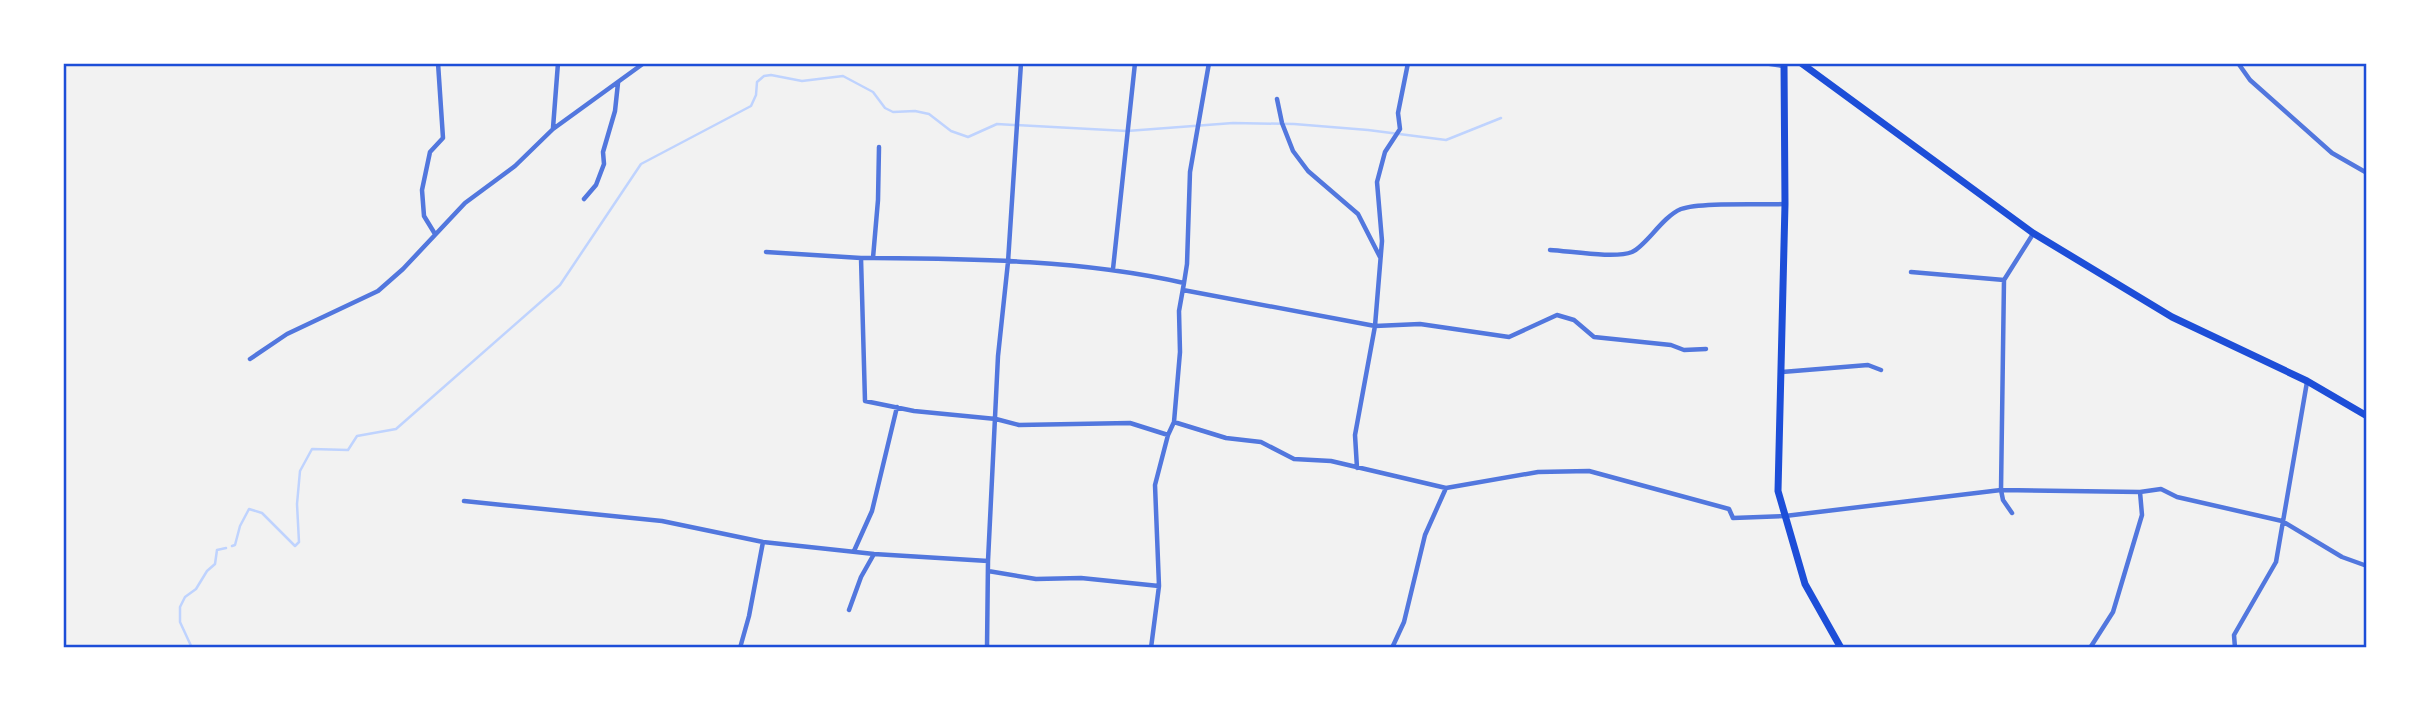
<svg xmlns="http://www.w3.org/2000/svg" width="2430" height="711" font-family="Montserrat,sans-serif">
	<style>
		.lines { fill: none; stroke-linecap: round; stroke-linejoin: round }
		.stream { stroke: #bfd3fe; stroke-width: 2.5 }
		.minor { stroke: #5277de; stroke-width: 4.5 }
		.secondary { stroke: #1d4ed8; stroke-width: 7 }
		.neatline { fill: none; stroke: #1d4ed8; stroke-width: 2.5 }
	</style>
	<rect width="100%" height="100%" fill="#f2f2f2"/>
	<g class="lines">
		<path class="stream" d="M232,546L235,545L240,526L249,509L262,513L295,546L299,542L297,504L300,471L312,449L348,450L357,436L396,429L560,285L641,164L751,106L756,95L757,82L764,76L771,75L802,81L843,76L873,92L885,108L893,112L915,111L929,114L951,131L968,137L997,124L1127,131L1233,123L1294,124L1368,130L1446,140L1501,118
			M192,648L180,622V607L185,597L196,589L207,571L215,564L217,550L226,548"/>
		<path class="minor" d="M1764,63L1783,66
			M2238,63L2250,80L2332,153L2367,173
			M1277,99L1282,123L1293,151L1308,171L1358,214L1380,257
			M553,128L558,63
			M584,199L596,185L604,164L603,152L615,111L618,83
			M435,234L424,216L422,190L430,152L443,138L438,63
			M1550,250C1570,251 1615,259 1632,252C1647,245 1662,217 1681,209C1700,202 1762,205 1785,204
			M766,252L861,258
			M873,258L878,200L879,147
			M1113,269L1135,63
			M1911,272L2004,280
			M1183,290L1375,326L1420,324L1509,337L1557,315L1574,320L1594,337L1671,345L1684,350L1706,349
			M250,359L287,334L378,291L403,269L465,203L515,166L553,129L644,63
			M1782,372L1868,365L1881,370
			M1174,422L1226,438L1261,442L1294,459L1331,461L1446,488L1538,472L1589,471L1729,509L1733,518L1785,516L2001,490L2004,280L2033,234
			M1168,435L1130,423L1019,425L996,419L914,411L865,401L861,258C970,259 1078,259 1184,283L1187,264L1190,172L1209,63
			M1357,468L1355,435L1375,326L1382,241L1377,182L1385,152L1400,129L1398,113L1408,63
			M464,501L662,521L763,542L874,554L988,561
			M2012,513L2003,500L2001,490L2140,492L2161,489L2177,497L2282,521L2342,557L2367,566
			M854,551L872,511L897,407
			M988,571L1036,579L1081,578L1159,586
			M849,610L861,577L874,554
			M740,648L749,616L763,542
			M987,648L988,561L998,356L1008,262L1021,63
			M1151,648L1159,586L1155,485L1168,435L1174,422L1180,352L1179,311L1184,283
			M1392,648L1404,622L1425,535L1446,488
			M2090,648L2113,612L2142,515L2140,492
			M2235,648L2234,635L2276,562L2307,382"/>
		<path class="secondary" d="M1784,63L1785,204L1778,491L1805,584L1841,648
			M1801,63L2033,233L2172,317L2307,381L2367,416"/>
	</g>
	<rect width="2430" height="711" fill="none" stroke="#ffffff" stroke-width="130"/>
	<rect x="65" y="65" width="2300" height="581" class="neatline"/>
</svg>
